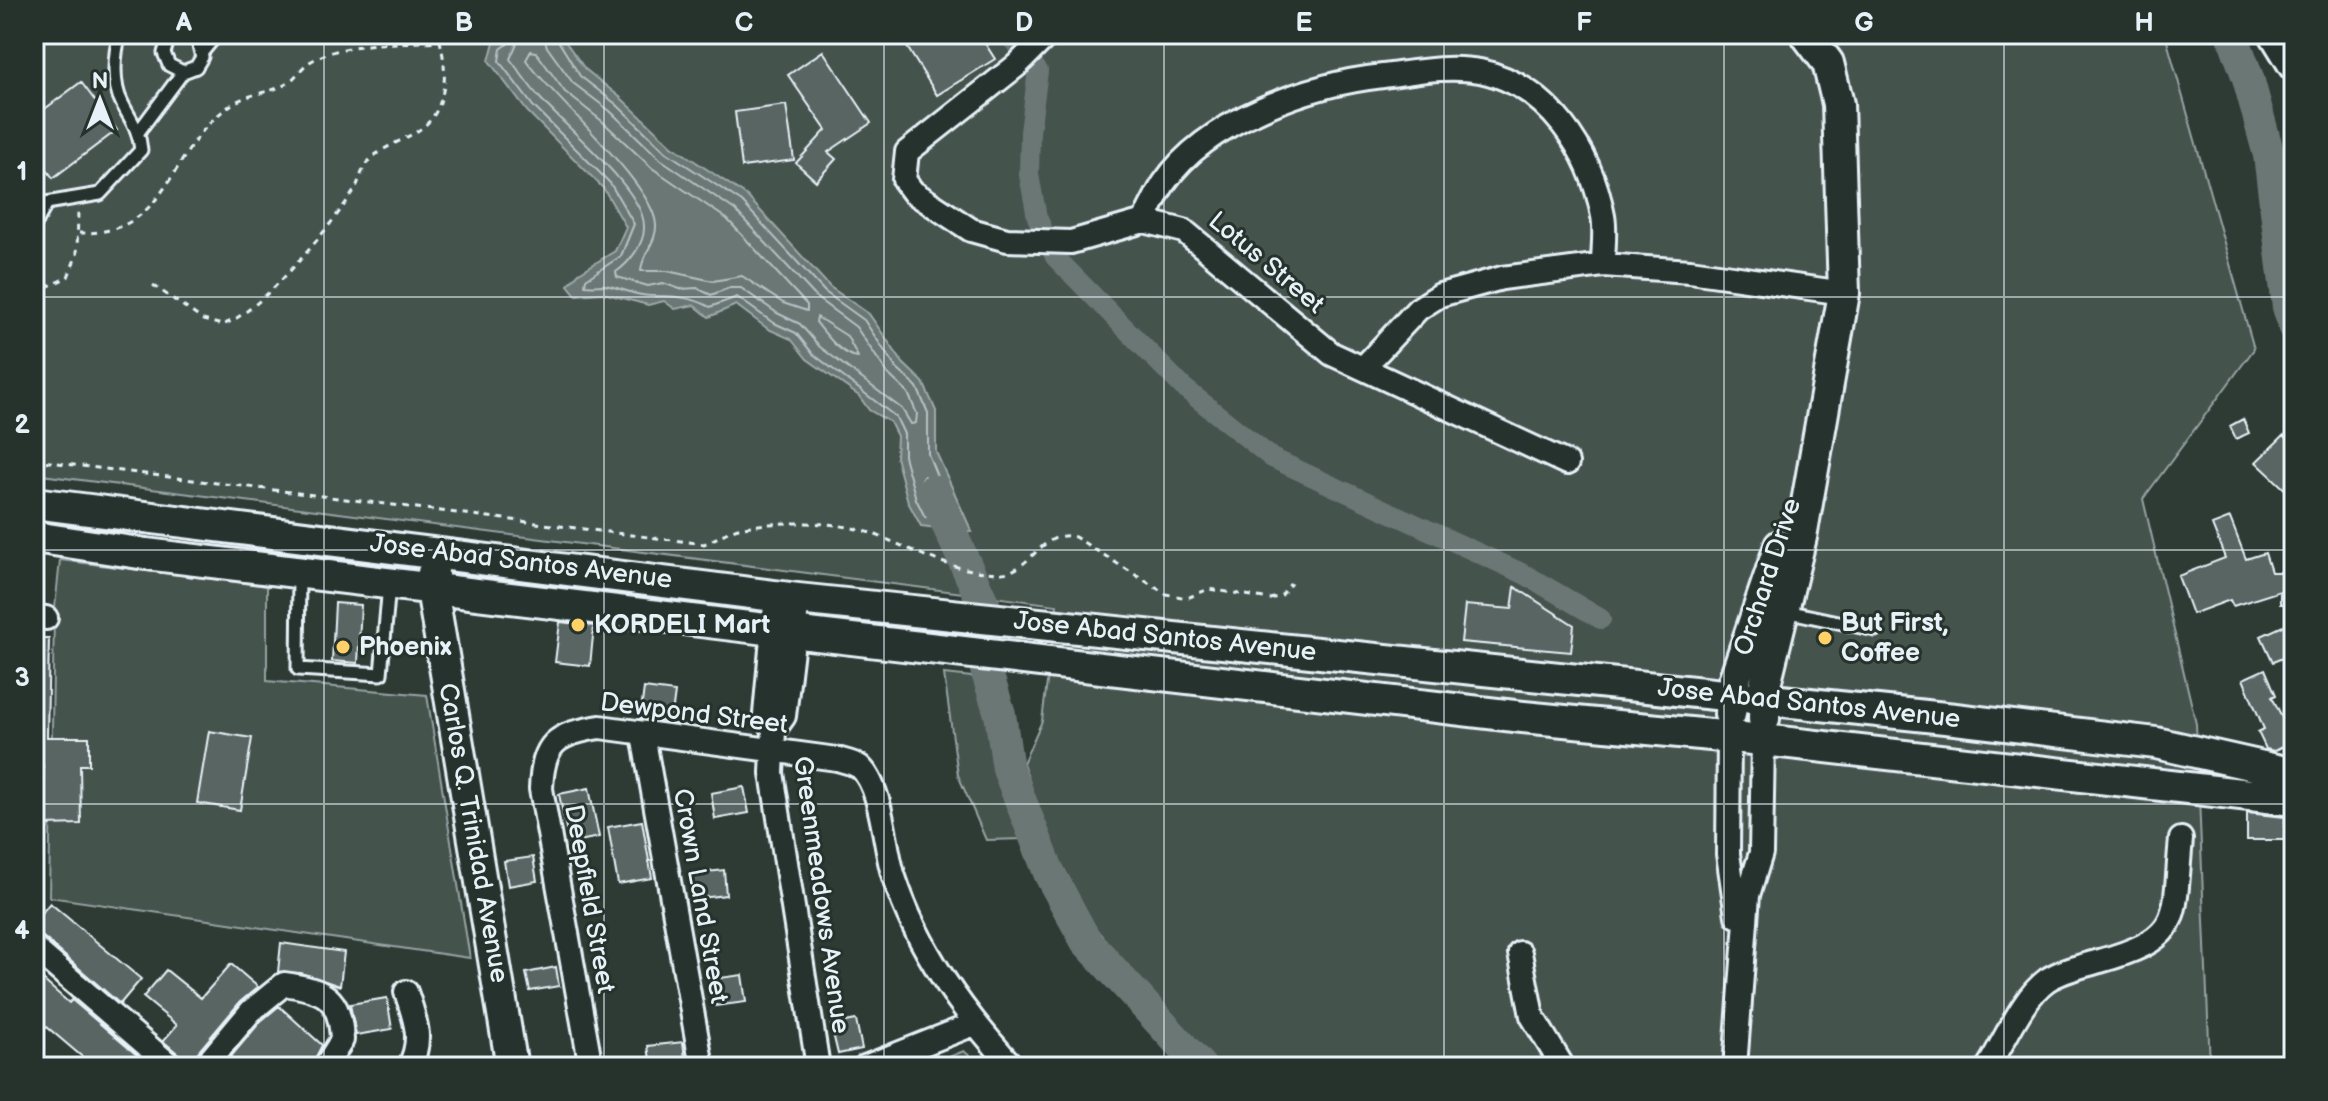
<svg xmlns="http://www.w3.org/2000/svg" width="2328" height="1101" font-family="'Balsamiq Sans',sans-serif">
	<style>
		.green { fill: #45524e; stroke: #96a2a3; stroke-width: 2 }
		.water { fill: #6b7775; stroke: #9da8a9; stroke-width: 2 }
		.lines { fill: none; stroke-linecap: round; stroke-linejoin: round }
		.shore { stroke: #b6c0c4; stroke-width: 2 }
		.canal { stroke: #6b7775; stroke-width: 20 }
		.river { stroke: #6b7775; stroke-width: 32 }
		.building { fill: #596563; stroke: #e8f1f8; stroke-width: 2 }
		.lane-casing { stroke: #e8f1f8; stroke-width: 17 }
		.street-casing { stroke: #e8f1f8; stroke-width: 28 }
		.secondary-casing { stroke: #e8f1f8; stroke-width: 36 }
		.path { stroke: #e8f1f8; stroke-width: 3; stroke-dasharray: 6 6; stroke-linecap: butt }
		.lane { stroke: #26332d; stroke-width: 11 }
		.street { stroke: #26332d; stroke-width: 22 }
		.secondary { stroke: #26332d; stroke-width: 30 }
		.grid { fill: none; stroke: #e8f1f8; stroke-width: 2; stroke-opacity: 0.55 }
		.poi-dot { fill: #ffd166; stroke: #26332d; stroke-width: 3 }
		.labels { text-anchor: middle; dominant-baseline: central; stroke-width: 6; stroke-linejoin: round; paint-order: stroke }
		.street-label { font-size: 26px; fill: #e8f1f8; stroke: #26332d }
		.poi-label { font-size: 26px; font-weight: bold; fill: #e8f1f8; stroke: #26332d; text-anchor: start }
		.neatline { fill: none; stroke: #e8f1f8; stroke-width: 3 }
		.grid-label { font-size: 26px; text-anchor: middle; font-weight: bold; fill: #e8f1f8 }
	</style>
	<rect width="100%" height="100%" fill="#2e3b35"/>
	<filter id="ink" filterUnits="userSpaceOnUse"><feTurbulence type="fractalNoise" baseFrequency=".0125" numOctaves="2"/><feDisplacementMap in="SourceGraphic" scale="16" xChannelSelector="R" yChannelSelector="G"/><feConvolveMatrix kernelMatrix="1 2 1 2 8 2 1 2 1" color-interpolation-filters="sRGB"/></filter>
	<g filter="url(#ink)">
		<path class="green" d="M34,34H2165L2254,349L2143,499L2196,724L2210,1067H1217L1095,928L1051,844L1023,763L1042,721L1057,605L34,474Z
			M60,560L267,586V681L427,695L470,958L49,897L54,617Z
			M944,674L981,678L1025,839L986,840L958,775Z
			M964,1051L982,1067H941L939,1061Z"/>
		<path class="water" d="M510,34L562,37L585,69L621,98L672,146L747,196L830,287L869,314L903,363L923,382L936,411V452L972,532L921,526L908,502L896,457L897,436L890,422L869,410L859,396L807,359L791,339L768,329L736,305L709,317L694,305L675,309L664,301L648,305L603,293L576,295L568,285L579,273L615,251L626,227L604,189L527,111L489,61L494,42Z"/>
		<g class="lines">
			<path class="shore" d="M511,34L510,42L501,49L499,61L533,106L610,183L634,224L621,256L586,279L585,285C592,286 598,285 605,285C619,287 635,296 650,296C671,296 691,296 710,307L737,297L772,322L796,333L813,354L896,417L904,434V456L916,499L925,517L955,521L928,454V413L917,387L896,368L864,320L825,292L742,202L666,152L616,104L580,76L554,34
				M521,34L510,59C520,72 529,86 540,98C564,126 644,190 644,226C645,244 629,263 616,272L617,277L648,286L663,283L680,289L697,288L711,295L729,288H741L777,313L800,324L820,347L902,409L911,424L916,423L917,414L908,393L888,374L856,327L818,299L735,210L660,159L610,111L573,83L547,47L543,34
				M531,51L536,52L565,92L602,121L652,168L727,219L807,305V311L783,303L742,276L713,281L667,271H641C641,256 657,242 656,225C654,185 554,98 526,60Z
				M817,317L847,336L858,357C842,356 826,335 816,322Z
				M924,476L929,478L940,505L938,510L932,509L921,481Z"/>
			<path class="canal" d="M1008,34L1038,71L1030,132L1029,175L1037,217L1055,257L1183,387L1272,458L1526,575L1601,619"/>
			<path class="river" d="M2232,34L2248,78L2269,155L2288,307L2294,327
				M932,491L985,607L983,660L1000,714L1008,769L1050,875L1086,941L1201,1067"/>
		</g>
		<path class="building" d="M899,34H979L995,59L937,95Z
			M823,51L871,123L828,152L836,159L816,181L796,163L826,130L788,75Z
			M81,82L117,130L53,178L34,152V117Z
			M786,105L794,160L742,167L735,112Z
			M2243,419L2249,433L2236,439L2230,426Z
			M2284,435L2294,445V498L2256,462Z
			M2230,518L2246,559L2265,553L2271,572H2294V604H2280V591L2233,606L2230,600L2192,614L2178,576L2225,558L2212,525Z
			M1515,587L1574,625L1571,652L1461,642L1465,605L1512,609Z
			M335,603L361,605L358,663L332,661Z
			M2294,621V653L2273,662L2261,636Z
			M560,622L594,626L590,666L555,662Z
			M34,638H49L47,737H89V765H80L81,824L45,825L43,765H34Z
			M2265,669L2276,695L2272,697L2294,741L2274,751L2266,749L2258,732L2264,729L2243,679Z
			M644,688L675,692L671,722L640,718Z
			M209,731L252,738L240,810L197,803Z
			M744,787L749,813L715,819L711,793Z
			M589,788L599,837L569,843L559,794Z
			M2247,813L2285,817L2284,840H2247Z
			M642,821L652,878L618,884L608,827Z
			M533,857L537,881L508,886L504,861Z
			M724,870L726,895L692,899L690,874Z
			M50,903L141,979L120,1004L43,937L34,934V922Z
			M281,943L344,952L340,986L301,973L278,972Z
			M231,964L258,987L240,1002L193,1058L190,1067H186L182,1057L163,1041L177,1025L143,997L166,970L201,998Z
			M556,967L559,986L530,991L526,973Z
			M34,972L69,1003L72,1000L151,1067H95L80,1055L34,1016Z
			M742,975L746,1002L716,1006L712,979Z
			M387,998L392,1029L356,1035L350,1004Z
			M279,1006L322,1045L311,1067H222L261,1021Z
			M856,1020L862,1049L838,1054L831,1025Z
			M683,1042L686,1066L651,1067L648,1046Z"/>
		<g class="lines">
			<g class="lane-casing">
				<path id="lane" d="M179,34L168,40L164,53L169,65L183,72L196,67L202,57L196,34
					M203,51L217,34
					M139,131L183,72
					M34,205L100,194L141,150C139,129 131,121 122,103C112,84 114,54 120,34
					M34,226L47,203
					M299,573L298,669L381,674L389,585
					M1786,611L1875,630"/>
			</g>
			<g class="street-casing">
				<path id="street" d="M1048,34L1016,66L907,152L904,180L913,192L971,230L1007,240L1071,242L1144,221L1184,231L1332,354L1567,463
					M1144,221C1150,209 1156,195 1164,183C1207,120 1310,84 1383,76C1414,72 1448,65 1480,71C1548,85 1591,151 1603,216C1606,231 1603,249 1603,265
					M1363,368L1418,309L1440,295L1502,278L1603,265L1690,271L1844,293
					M798,599L784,716L774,730L772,773L818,1067
					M34,616L46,618
					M774,730L765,714L776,595
					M643,735L702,1067
					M1729,737L1728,854L1737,916
					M34,948L172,1067
					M1520,953L1532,1016L1563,1067
					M406,992C415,1019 424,1040 409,1067
					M204,1067L251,1011L284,984C325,990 340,996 342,1040L325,1067
					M591,1067L541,789C543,743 555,734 600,727L837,759C844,761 854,763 860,767C883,788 884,848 894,877C918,950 962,1011 1013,1067
					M865,1067L974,1024
					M1735,1067L1748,895L1761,853L1763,740
					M1988,1067C2005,1041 2022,998 2047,980C2062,970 2083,966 2100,961C2185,937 2173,919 2181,839"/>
			</g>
			<g class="secondary-casing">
				<path id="secondary" d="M2275,34L2294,65
					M34,503L798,599L1955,719L2156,743L2294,774
					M34,537L146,554L774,630L1523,717L1763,740L2294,800
					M433,573L432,589L512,1067
					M1730,714L1734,681L1780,546
					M1764,719L1765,684L1801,537L1844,293L1838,104L1828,63L1806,34"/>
			</g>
			<path class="path" d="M79,233C174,235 166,146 234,103C250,93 271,93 286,84C295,79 300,69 308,63C345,40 399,44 440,41L455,34
				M153,285L203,320L222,325C261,313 331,226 354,191C359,183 361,171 367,163C383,143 416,139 432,118C448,96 446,65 440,41
				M34,287L49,286L68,277L77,254L78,211
				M34,460L704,544C716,539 730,529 743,527C783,521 839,520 876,535C921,553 947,570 997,573C1030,576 1040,528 1075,537L1166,594L1187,598L1209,589L1270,599L1281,596L1291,583"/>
			<use href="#lane" class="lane"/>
			<use href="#street" class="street"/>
			<use href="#secondary" class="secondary"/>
		</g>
	</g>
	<path class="grid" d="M324,34V1067M604,34V1067M884,34V1067M1164,34V1067M1444,34V1067M1724,34V1067M2004,34V1067M34,297H2294M34,550H2294M34,804H2294"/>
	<g class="poi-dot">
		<circle cx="578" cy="625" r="8"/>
		<circle cx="1825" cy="638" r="8"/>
		<circle cx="343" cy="647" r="8"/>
	</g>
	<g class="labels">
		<g class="street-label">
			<text transform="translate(1266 263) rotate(40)">Lotus Street</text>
			<text transform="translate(521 562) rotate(7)">Jose Abad Santos Avenue</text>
			<text transform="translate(1768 577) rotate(-72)">Orchard Drive</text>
			<text transform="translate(1165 637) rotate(6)">Jose Abad Santos Avenue</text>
			<text transform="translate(1809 704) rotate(6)">Jose Abad Santos Avenue</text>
			<text transform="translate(694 714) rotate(7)">Dewpond Street</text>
			<text transform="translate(473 833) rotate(80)">Carlos Q. Trinidad Avenue</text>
			<text transform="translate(821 895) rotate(82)">Greenmeadows Avenue</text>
			<text transform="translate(700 896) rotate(80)">Crown Land Street</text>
			<text transform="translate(589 899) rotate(80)">Deepfield Street</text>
		</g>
		<g class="poi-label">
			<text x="1841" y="623">But First,<tspan x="1841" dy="30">Coffee</tspan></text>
			<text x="594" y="625">KORDELI Mart</text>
			<text x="359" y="647">Phoenix</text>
		</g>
	</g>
	<rect width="2328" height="1101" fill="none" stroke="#26332d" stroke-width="88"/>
	<g transform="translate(100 100)" stroke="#26332d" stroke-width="6" paint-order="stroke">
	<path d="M0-6L14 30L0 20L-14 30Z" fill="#e8f1f8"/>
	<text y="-12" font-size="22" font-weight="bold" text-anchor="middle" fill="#e8f1f8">N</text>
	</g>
	<rect x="44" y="44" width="2240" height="1013" class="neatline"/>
	<g class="grid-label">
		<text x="184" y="31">A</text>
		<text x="464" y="31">B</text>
		<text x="744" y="31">C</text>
		<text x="1024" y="31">D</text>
		<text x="1304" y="31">E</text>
		<text x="1584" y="31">F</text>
		<text x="1864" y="31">G</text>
		<text x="2144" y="31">H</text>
		<text x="22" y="180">1</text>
		<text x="22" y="433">2</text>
		<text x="22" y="686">3</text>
		<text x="22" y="939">4</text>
	</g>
</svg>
